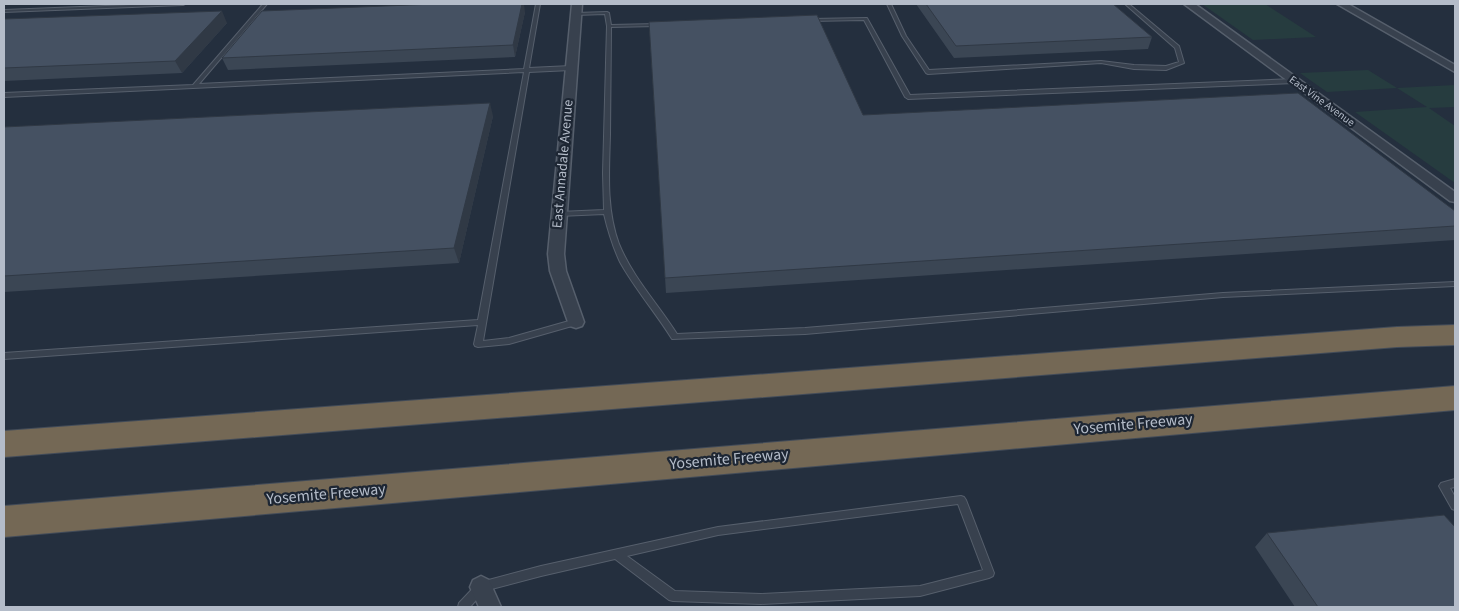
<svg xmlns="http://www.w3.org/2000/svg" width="1459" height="611" font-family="'Source Sans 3',sans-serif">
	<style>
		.green { fill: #263c3f }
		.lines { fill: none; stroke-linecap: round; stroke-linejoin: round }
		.lane-casing { stroke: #565f6c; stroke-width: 2 }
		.street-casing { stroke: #565f6c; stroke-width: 3 }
		.highway-casing { stroke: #434c59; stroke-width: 2 }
		.lane { fill: #38414e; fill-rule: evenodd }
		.street { fill: #38414e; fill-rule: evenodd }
		.highway { fill: #746855; fill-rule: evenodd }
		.wall { fill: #3b4654 }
		.shaded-wall { fill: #303945 }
		.building { fill: #455162; stroke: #303945 }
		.labels { text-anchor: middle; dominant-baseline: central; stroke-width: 4.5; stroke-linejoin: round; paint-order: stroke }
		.far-street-label { font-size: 11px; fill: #b4bcc9; stroke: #1d2633 }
		.street-label { font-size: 14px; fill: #b4bcc9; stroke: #1d2633 }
		.near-street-label { font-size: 16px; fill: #b4bcc9; stroke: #1d2633 }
	</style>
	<rect width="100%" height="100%" fill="#242f3e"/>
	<path class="green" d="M1202,4H1265L1316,37L1253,40Z
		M1368,70L1397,88L1455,85V107L1429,108L1455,126V183L1355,112L1427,107L1397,88L1327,92L1300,73Z"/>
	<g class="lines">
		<g class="lane-casing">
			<path id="lane" d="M156,4H185L183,5L4,12V10Z
				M263,4H267L199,84L524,69L536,4H540L529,68L571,66L574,68L571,70L529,72L483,341L509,338L576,319L579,320L580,322L579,324L509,344L478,347L475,346L474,344L478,325L4,359V353L478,320L524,72L4,97V93L193,85Z
				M887,4H891L906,36L929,70L1101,61L1134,65L1166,66L1179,62L1175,48L1125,4H1129L1179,46L1184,63L1166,70L1134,69L1101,63L928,74L926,73L902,36Z
				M607,12L609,13L611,25L657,24L659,25L657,26L611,27C611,63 610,99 610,135C609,171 606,209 619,244C633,278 658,304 677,334L805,328L1223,293L1455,282V286L1223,297L805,334L672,339C656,313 635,289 620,262C613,247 608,231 604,214L559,216L556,214L559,212L604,210L603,173L607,26L605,14L576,15L574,14L576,13Z
				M867,18L910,95L1294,79L1297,81L1294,83L908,99L905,97L864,20L811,21L809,20L811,19Z
				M1455,479V487L1450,488L1455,497V510L1452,509L1439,486L1441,483Z
				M961,496L964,497L966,500L994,573L993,576L989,578L920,596L761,604L673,601L669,600L615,559L541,576L484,591L470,607H458L459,603L477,584L481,582L541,566L718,527ZM958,504L983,570L920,586L761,594L675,591L627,556L718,535Z"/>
		</g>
		<g class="street-casing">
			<path id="street" d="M572,4H582L564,254L566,271L584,322L582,326L576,328L570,326L568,322L550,271L548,254Z
				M1184,4H1195L1455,192V202L1450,201Z
				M1337,4H1348L1455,65V72Z
				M481,576L489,580L501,607H479L470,587L473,580Z"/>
		</g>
		<g class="highway-casing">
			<path id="highway" d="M1455,325V345L1397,347L4,457V431L1397,327Z
				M1455,386V410L4,537V506Z"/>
		</g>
		<use href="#lane" class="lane"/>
		<use href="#street" class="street"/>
		<use href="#highway" class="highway"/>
	</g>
	<path class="wall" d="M916,4H1113L1152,37L1148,49L954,58Z
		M525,12L515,57L228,70L222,58Z
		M4,19L227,23L182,73L4,81Z
		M649,22L863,115L1455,211V240L666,293Z
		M493,116L459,263L4,292V127Z
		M1267,533L1455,607H1295L1255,547Z"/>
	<path class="shaded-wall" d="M522,4H524L525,12L515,57L513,45Z
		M222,11L227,23L182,73L175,61Z
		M490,103L493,116L459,263L454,248Z"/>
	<path class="building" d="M434,4H522L513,45L222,58L262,11Z
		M926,4H1113L1152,37L956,46Z
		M222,11L175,61L4,68V19Z
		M817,15L863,115L1298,93L1455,211V226L665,278L649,22Z
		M490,103L454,248L4,276V127Z
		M1444,515L1455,527V607H1318L1267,533Z"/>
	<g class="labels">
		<g class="far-street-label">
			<text transform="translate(1322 101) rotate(36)">East Vine Avenue</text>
		</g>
		<g class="street-label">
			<text transform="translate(563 164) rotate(-85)">East Annadale Avenue</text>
		</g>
		<g class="near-street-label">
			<text transform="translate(1133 424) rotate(-5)">Yosemite Freeway</text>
			<text transform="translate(729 459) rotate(-5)">Yosemite Freeway</text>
			<text transform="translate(326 494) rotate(-5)">Yosemite Freeway</text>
		</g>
	</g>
	<rect width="1459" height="611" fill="none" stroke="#b4bcc9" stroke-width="10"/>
</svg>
